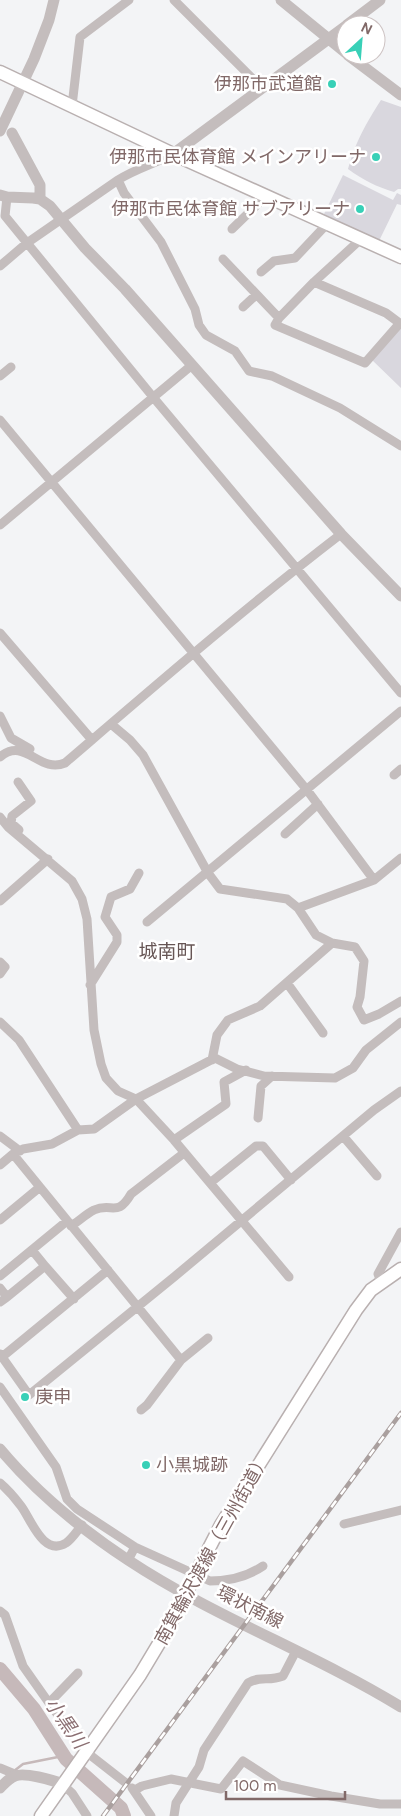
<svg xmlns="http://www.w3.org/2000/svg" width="401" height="1816" font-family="'DM Sans','Noto Sans JP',sans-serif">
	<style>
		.green { fill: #d9d7de }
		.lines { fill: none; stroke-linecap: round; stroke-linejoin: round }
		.stream { stroke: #c6b9ba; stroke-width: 2.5 }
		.river { stroke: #c6b9ba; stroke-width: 14 }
		.secondary-casing { stroke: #b9b0b0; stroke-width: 15 }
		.minor { stroke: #c4bdbd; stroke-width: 9 }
		.tertiary { stroke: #c4bdbd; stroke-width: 11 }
		.secondary { stroke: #fff; stroke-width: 12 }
		.rail-casing { stroke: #aaa09f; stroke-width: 4.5 }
		.rail { stroke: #fff; stroke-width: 2.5; stroke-dasharray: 8; stroke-linecap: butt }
		.poi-dot { fill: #38d0b7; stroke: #fff; stroke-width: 2 }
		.labels { text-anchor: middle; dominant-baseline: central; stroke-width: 5; stroke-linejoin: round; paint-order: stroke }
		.poi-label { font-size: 18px; fill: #816968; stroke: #fff; text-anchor: end }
		.street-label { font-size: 18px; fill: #816968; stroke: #fff }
		.neighbourhood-label { font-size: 19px; fill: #675655; stroke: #fff }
		.water-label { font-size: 19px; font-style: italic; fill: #8a6e71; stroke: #fff }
	</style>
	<rect width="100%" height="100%" fill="#f3f4f6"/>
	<path class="green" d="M381,100L401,107V189H398L394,192C377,187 363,180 348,169C356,141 365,125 381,100Z
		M343,175L393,200L397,193L401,195V205L397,204L379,241L324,214Z
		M401,326V388L371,359Z"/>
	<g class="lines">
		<path class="stream" d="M14,1771L23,1764L63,1756"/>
		<path class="river" d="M0,1669L34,1709L66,1759L121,1808L124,1816"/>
		<g class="secondary-casing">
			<path id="secondary" d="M0,72L173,154L401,257
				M41,1816L140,1675L167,1630L221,1525L356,1310L371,1290L401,1269"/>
		</g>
		<path class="minor" d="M174,0L262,88
			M72,106L80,37L129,0
			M118,180L124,193L161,242L195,309L199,325L206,335L235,351L249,371L272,376L340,408L401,446
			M7,197L5,216L153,397L401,693
			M232,229L265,197
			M223,259L279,318L314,282L361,239
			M0,266L27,243L118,180C135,169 154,164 173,154
			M261,272L274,261L295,258L327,224
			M314,282L386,313L401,324
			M243,307L256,295
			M279,318L275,325L365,363L400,323
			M0,376L11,367
			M0,420L307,790L374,880
			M0,525L192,365
			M0,633L92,740
			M0,716L11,738L30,749
			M111,724L130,740L143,755L208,873L220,889L287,899L298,908L316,935L332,943L355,947L364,961L360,997L357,1007L364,1020L379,1014L401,1001
			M0,757C25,736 39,774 65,763C156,685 246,607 341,534
			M394,775L401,769
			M18,782L31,801L12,816L11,823L19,830
			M0,817L8,827L72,881L82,899L87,919L94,1030L101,1064L106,1078L118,1091L136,1099L174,1140L289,1277
			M285,834L318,804
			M0,901L48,859
			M298,908L374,880L401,858
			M147,922L401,711
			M0,962L5,967L0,974
			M287,983L323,1033
			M90,985L117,942V935L105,917L111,897L130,889L139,873
			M0,1022L19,1040L78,1130
			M212,1060L217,1035L228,1020L260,1006L332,943
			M258,1118L261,1086L272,1076
			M0,1136L20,1151
			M343,1136L377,1176
			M174,1140L226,1104L224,1082L246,1070
			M13,1154L181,1360L147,1405L141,1410
			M0,1165L13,1154L23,1149L52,1144L78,1130L94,1129L136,1099L215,1058L237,1069L264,1076L335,1078L353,1068L366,1050L401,1022
			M210,1183L256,1146H263L291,1180
			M0,1220L40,1187
			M71,1226C79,1221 86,1214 94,1210C112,1202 117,1218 131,1194L184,1153
			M32,1250L45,1266
			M0,1276L67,1221
			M381,1282L378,1274L401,1232
			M0,1288L7,1297L0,1302
			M7,1297L45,1266L74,1299
			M0,1354L29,1395L174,1277L374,1110L401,1091
			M2,1357L108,1270
			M181,1360L208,1338
			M0,1387L56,1467L67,1499L77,1509L135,1547
			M0,1483C7,1489 15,1498 21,1506C31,1519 43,1557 66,1543C72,1539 77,1531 82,1525
			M344,1524L401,1510
			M128,1560L135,1547L210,1581C229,1581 247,1577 263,1566
			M0,1611L5,1615L23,1666L49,1703L85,1751L126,1783
			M49,1703L78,1673
			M0,1768L17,1775
			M62,1784L72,1793L87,1816
			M132,1788L151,1816
			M135,1790L142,1786L171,1779L221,1789L243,1761L280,1785L331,1796L380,1804H401
			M174,1816L176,1803L199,1767L204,1750L248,1683C262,1675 268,1682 283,1676L296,1651"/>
		<path class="tertiary" d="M281,0L346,53
			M347,25L380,0
			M348,55L401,95
			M0,131L34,59L49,20L54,0
			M12,133L40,185V199
			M173,154L346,26
			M0,195L7,197L33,198L40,199L50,206L85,248L125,289L341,534L401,596
			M0,1449C36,1492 81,1529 128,1560C214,1617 313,1653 401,1707
			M0,1788C5,1783 9,1778 15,1776C24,1772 53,1780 62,1784"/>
		<use href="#secondary" class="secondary"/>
		<g class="rail-casing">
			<path id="rail" d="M103,1816L401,1413"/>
		</g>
		<use href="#rail" class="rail"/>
	</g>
	<g class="poi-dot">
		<circle cx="332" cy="84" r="5"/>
		<circle cx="376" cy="157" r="5"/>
		<circle cx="360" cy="209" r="5"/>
		<circle cx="25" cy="1397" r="5"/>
		<circle cx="146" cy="1465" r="5"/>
	</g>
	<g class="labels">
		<g class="poi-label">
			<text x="322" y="84">伊那市武道館</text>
			<text x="366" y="157">伊那市民体育館 メインアリーナ</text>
			<text x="350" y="209">伊那市民体育館 サブアリーナ</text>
			<text x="35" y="1397" text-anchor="start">庚申</text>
			<text x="156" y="1465" text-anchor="start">小黒城跡</text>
		</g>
		<g class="street-label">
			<text transform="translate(212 1549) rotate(-61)">南箕輪沢渡線（三州街道）</text>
			<text transform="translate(250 1607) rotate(27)">環状南線</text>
		</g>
		<g class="neighbourhood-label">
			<text x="167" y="951">城南町</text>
		</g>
		<g class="water-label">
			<text transform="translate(66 1723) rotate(55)">小黒川</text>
		</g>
	</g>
	<g transform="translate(361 40) rotate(26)"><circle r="24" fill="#ffffff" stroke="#cdc3c3"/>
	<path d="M0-4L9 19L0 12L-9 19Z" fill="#38d0b7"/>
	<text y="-8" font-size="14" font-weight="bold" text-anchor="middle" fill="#816968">N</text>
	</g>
	<path d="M226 1791v8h119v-8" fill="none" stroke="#816968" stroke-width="2.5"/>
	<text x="234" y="1791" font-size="15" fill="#816968" stroke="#ffffff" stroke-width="4" paint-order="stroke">100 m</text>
</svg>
